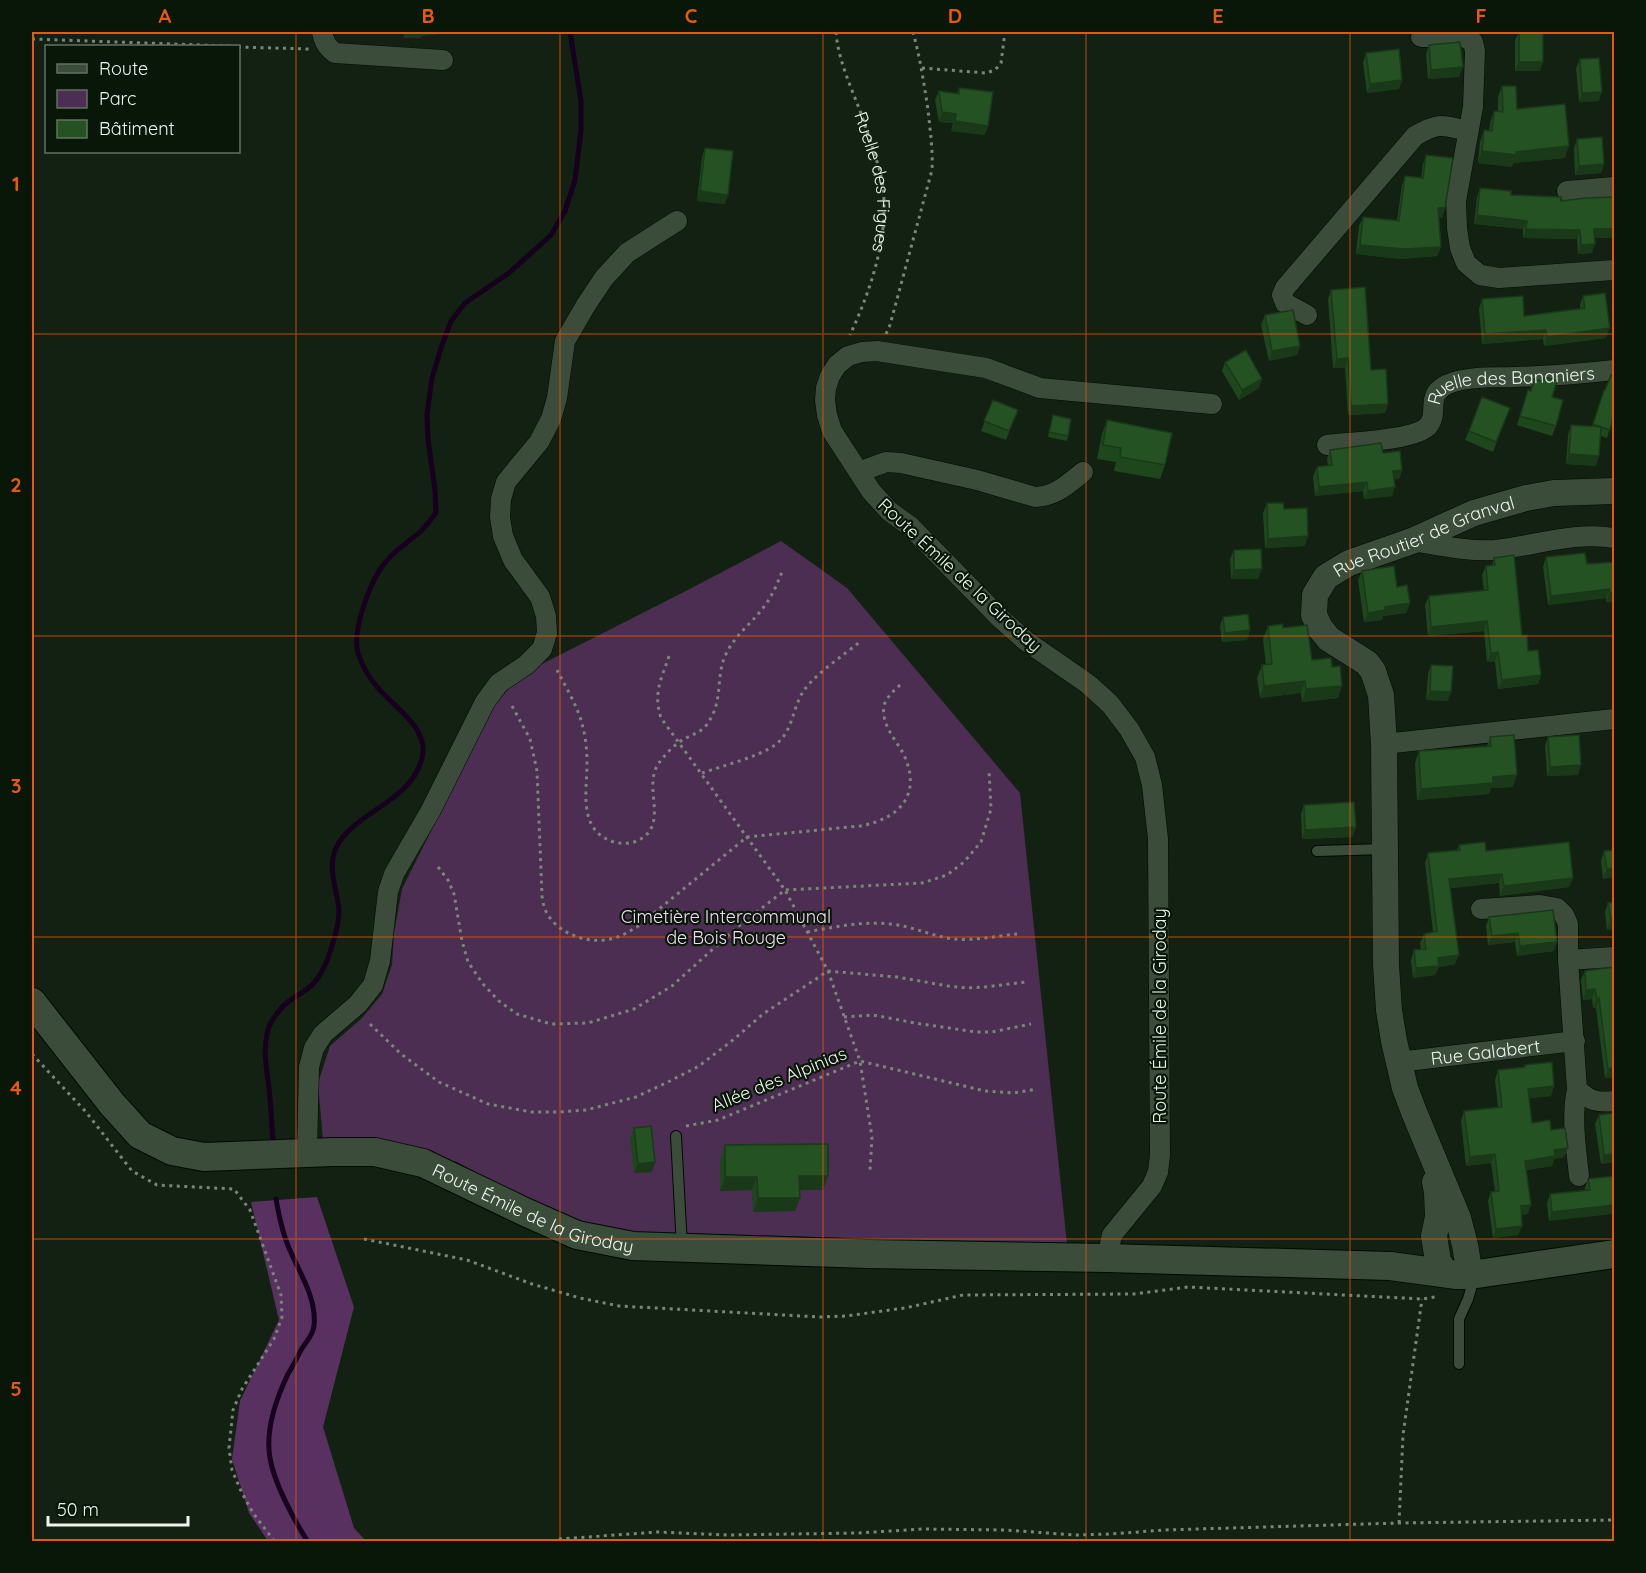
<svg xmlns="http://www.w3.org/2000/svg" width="1646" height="1573" font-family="Quicksand,sans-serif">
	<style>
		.green { fill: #4b2e51 }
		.forest { fill: #593161 }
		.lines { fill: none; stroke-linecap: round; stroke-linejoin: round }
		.stream { stroke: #17001d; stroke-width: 5 }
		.service-casing { stroke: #010a01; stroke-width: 12 }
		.minor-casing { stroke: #010a01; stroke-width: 21 }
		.tertiary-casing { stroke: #010a01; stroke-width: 27 }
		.secondary-casing { stroke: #010a01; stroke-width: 30 }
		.path { stroke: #7a8679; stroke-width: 3; stroke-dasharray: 3 4.5; stroke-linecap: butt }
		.service { stroke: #3c4c3b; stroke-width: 10 }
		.minor { stroke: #3c4c3b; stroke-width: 20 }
		.tertiary { stroke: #3c4c3b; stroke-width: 26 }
		.secondary { stroke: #3c4c3b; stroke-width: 28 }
		.wall { fill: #1f471e }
		.shaded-wall { fill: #193918 }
		.building { fill: #245223; stroke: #193918; stroke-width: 1.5 }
		.grid { fill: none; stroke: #e8590c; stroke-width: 1.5; stroke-opacity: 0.55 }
		.labels { text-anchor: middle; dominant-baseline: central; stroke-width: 4.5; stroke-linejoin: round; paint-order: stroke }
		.street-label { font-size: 18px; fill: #ecf6eb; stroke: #091708 }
		.park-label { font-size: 18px; fill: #f3daf8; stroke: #091708 }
		.neatline { fill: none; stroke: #e8590c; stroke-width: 2 }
		.grid-label { font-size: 20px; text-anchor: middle; font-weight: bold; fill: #e8590c }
	</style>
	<rect width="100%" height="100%" fill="#122111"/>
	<path class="green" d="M781,541L847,588L1020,793L1067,1244L605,1231L543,1209L457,1162L374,1142L323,1140L318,1083L330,1046L362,1018L382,994L392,965L394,933L402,889L492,709L509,688L532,669L680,594Z"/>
	<path class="forest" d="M317,1197L354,1307L323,1427L354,1528L366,1541H268L249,1513L232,1459L240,1401L279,1320L251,1202Z"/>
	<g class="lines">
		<path class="stream" d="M273,1142C272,1124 271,1106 269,1088C267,1071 263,1052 267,1034C269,1022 280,1008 289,1001C297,995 305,992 312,985C325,972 331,950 336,932C338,925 339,917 339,910C337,889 327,868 336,848C354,811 411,803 422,758C430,729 394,707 378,688C370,679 362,665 358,653C352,632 368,589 379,571C385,562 395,551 404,545C409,540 416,536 421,531C427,525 431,519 436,513L435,490L428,439L427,414L432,378L441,348L451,321L465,303L509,273L551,235L565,211L575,180L581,130V101L570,32
			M276,1199C279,1216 282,1232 289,1248C299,1272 317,1298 314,1326C313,1336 306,1341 301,1350C297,1358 293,1366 288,1374C276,1399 265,1430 270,1458C274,1483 294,1520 308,1542"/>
		<g class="service-casing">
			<path id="service" d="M1317,851L1384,849
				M676,1136L682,1247
				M1459,1364V1319L1468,1299L1471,1289L1470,1276"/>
		</g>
		<g class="minor-casing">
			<g id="minor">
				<path d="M322,32C324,42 327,47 335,53L443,60"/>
				<path d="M1421,37H1464L1473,42L1475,51L1473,107L1456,201L1457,228L1460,248L1466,263L1480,275L1499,278L1614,270"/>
				<path d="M1567,191L1614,187"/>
				<path d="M1307,315L1285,303L1282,295L1285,288L1415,136C1439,122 1442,125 1468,131"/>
				<path id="s2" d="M1327,445C1348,442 1417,441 1429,425C1440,410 1422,392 1454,382C1473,376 1495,378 1514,377C1548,376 1581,374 1614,370"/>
				<path d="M859,472L886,462L901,463L977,480L1035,497C1056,496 1068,484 1083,472"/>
				<path d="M1412,541C1439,545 1468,552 1495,550C1534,546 1575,531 1614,538"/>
				<path d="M1384,744L1614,719"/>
				<path d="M1481,909L1540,905L1557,908L1564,915L1568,924V960"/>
				<path d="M1614,957L1568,960L1577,1089C1590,1101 1597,1103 1614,1101"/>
				<path id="s3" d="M1398,1062L1575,1041"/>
				<path d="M1577,1089C1571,1118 1576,1147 1579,1176"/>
				<path d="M307,1153L309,1067L314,1048L323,1034L358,1004L373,985L380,961L388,892L394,874L431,810L485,702L499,683L526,665L542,649L547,633L546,616L540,597L513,560L503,536L500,517L501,499L506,482L539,442L551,419L557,398L565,341L586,305L604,278L627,253L677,221"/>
				<path d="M1107,1258L1112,1235L1152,1186L1158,1172L1160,1155L1158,839L1152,785L1145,757L1129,729L1110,704L1088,684L1026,641L1000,618L910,526L889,511L871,491L832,431L827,415L825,400L826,388L830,376L837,365L848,356L862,352L877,351L986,368L1040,388L1212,404"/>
			</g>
		</g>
		<g class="tertiary-casing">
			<g id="tertiary">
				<path d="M1435,1182L1437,1192L1438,1217L1434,1236L1438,1261L1446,1274"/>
				<path id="s4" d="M1470,1275L1465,1245L1458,1218L1414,1112L1405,1088L1394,1041L1389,1010L1386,965L1384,744L1381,695L1373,671L1367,663L1329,639L1320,628L1314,615L1315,595L1326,577L1349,563L1412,541L1474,513L1526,498L1554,493L1614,491"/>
			</g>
		</g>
		<g class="secondary-casing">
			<g id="secondary">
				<path id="s5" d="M32,1002L112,1104L140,1135L172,1151L204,1157L333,1152H375L423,1163L525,1212L577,1235L633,1246L869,1254L1107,1258L1390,1266L1457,1275H1470L1614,1254"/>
			</g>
		</g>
		<g class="path">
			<path id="s1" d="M836,32C838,61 853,91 863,119C869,138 876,156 881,176C892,229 872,287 850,335"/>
			<path d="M32,39L229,46"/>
			<path d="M238,47L309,49"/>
			<path d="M922,68L986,73L995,70L1001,63L1005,32"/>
			<path d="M886,334L890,325L932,170C933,149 930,130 928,110C924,83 920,58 913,32"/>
			<path d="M669,656C661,680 653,693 661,718L785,890L828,971L860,1061L872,1137L870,1171"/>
			<path d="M557,670C566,688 579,708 583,728C586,739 587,752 587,764C587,784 582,809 593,827C604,844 630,849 645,836C665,819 645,788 657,766C662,758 670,749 678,743C688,735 701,734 708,723C724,699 715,677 726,654C735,635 751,624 763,608C772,597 777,584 782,572"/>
			<path d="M512,706L530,739L537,771L542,896C543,904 545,912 550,918C565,938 597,946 620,936C626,934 631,930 637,927L747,837L860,826C900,819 923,794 903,753C895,739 881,724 884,706C886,697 894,691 901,684"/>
			<path d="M702,773C722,766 758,757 775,745C794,731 792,706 805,689C819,671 844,655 861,641"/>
			<path d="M438,867L448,880L454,894L462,941L468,962L483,984L499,1001L517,1014L551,1024L588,1023L634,1009L672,986L735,929L785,890L922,883L947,875L964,862L981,842L991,809L989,771"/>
			<path d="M807,932C834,927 862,921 890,924C912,926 931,936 953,939C973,941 997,936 1017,934"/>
			<path d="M844,1017L873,1015L915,1023L976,1032H992L1031,1024"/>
			<path d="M370,1024L401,1054L439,1082L488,1104L531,1112H559L586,1110L636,1097L670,1081L699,1066L733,1040L763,1014L828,971L897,977L948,986L966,988L985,987L1026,982"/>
			<path d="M32,1054L86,1112L132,1171L157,1185L234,1189L250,1210L281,1295L282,1317L274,1339L242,1389L233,1410L229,1448L232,1470L241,1491L253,1513L275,1542"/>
			<path d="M686,1126L718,1120L860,1061L985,1091L1013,1093L1037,1089"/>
			<path d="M364,1239L467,1260L532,1284L580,1298L619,1306L820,1317L846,1316L905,1308L963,1295L1134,1294L1188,1287L1422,1299L1435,1297"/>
			<path d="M1399,1523L1403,1435L1422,1299"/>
			<path d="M552,1542L560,1539L657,1532L727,1535L859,1533L922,1529L1004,1530L1076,1535L1111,1534L1164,1530L1399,1523L1614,1520"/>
		</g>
		<use href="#service" class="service"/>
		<use href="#minor" class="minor"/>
		<use href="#tertiary" class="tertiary"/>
		<use href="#secondary" class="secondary"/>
	</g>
	<path class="wall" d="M981,32H995L994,34Z
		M1519,32L1540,71H1515V40Z
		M1429,45L1459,77L1428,79L1426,54Z
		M1366,53L1402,80L1399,89L1367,93L1363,63Z
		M1580,59L1599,101L1579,102L1576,68Z
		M1502,86L1517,109L1565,158L1513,163L1512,167L1478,163L1480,142L1484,130L1489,131L1490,123L1494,111L1498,112V97Z
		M959,88L985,135L951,131L953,123L939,122L935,100L939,91L957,94Z
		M1577,139L1604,164L1601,173L1575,175L1574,148Z
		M705,148L725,204L697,201L702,157Z
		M1426,155L1445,208L1442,218L1439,217L1441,247L1437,256L1400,259L1356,254L1359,226L1363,217L1397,220L1402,185L1405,176L1421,178L1423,164Z
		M1480,188L1511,195L1561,201L1614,197V238H1595L1592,253L1578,254L1577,239L1523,238V229L1474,224L1477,197Z
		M1331,290L1388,404L1385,413L1348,415L1345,368H1333L1328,299Z
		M1583,296L1606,338L1544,346L1543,339L1482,344L1479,309L1482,299L1524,316L1580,309V305Z
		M1265,315L1300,346L1297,355L1269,361L1261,325Z
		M1225,362L1259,388L1239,400L1222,371Z
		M1534,379L1552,397L1556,426L1552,436L1517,425L1528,390L1530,391Z
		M1604,390L1614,414L1607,438L1601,436L1596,466L1566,464L1568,435L1571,425L1592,427Z
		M993,400L1018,410L1006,440L981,431Z
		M1510,408L1493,452L1465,440L1469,431Z
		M1053,415L1068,436L1067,441L1048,437Z
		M1107,420L1165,465L1160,479L1114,471L1116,462L1097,459L1102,434Z
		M1330,450L1383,453L1402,470L1399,479H1394L1392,496L1364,499L1363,491L1315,496L1313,476L1317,467L1328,466L1327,459Z
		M1267,503L1284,509L1305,546L1265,548L1263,513Z
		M1234,550L1258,579H1231L1230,559Z
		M1546,557L1587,564L1614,562V602H1606V598L1548,605L1543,567Z
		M1494,558L1522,635L1528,651L1541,675L1538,684L1498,689L1495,662H1487L1484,631L1428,636L1425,605L1429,596L1484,591L1482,575L1486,566H1492Z
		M1362,571L1397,587L1410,603L1406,613L1383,616L1382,620L1364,622L1358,580Z
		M1223,617L1250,630L1247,640L1222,642L1220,626Z
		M1268,626L1312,660L1338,698L1302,702L1301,693L1260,698L1257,678L1262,665H1266L1263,639Z
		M1431,665L1448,701L1426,700L1428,674Z
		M1490,737L1513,787L1491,788L1489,794L1417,800L1415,763L1419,751L1487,746Z
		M1548,737L1578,775L1547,776L1545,746Z
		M1304,805L1356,827L1352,837L1302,839L1301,814Z
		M1614,841V877L1603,879L1601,861L1604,851H1611Z
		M1459,845L1486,851L1573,878L1569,887L1500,896L1499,883L1450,888L1455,964L1439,967L1435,975L1413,978L1411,960L1414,950H1421L1420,943L1424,934L1433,932L1425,863L1428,853L1457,850Z
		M1608,903L1614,929L1607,930L1605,912Z
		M1489,917L1554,951L1517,956L1515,942L1488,945L1486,926Z
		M1614,967V1077L1605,1078L1596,1008H1593L1592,999L1583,1000L1581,980L1585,971Z
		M1525,1065L1554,1086L1551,1096L1529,1098L1532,1123L1551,1130L1564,1157L1554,1159L1552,1166L1527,1170L1528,1214L1521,1215L1522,1226L1518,1235L1493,1238L1488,1201L1491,1192L1495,1191L1491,1163L1466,1166L1461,1121L1464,1111L1498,1107L1495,1080L1498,1070L1524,1068Z
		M1614,1113V1162L1601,1164L1595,1124L1599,1115Z
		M634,1128L655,1162L652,1172L634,1173L630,1138Z
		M725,1145L828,1176L823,1190H800L795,1211L753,1212L752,1190L720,1191V1159Z
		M1614,1176L1549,1221L1547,1204L1550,1194L1585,1191V1188L1588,1179Z"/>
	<path class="shaded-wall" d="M405,32H456L422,36L421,38H403Z
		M1519,62H1543L1540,71H1515Z
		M1463,67L1459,77L1428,79L1431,70Z
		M1402,80L1399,89L1367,93L1370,84Z
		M1602,92L1599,101L1579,102L1582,93Z
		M942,112L956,114L953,123L939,122Z
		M955,121L988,126L985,135L951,131Z
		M1569,146L1565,158L1513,163L1512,167L1478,163L1482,151L1516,152Z
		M1604,164L1601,173L1575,175L1579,166Z
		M700,191L728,195L725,204L697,201Z
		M1438,208H1445L1442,218L1435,217Z
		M1477,215L1527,221L1523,229L1474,224Z
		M1526,229L1580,230L1577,239L1523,238Z
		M1594,229H1614V238H1591Z
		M1595,244L1592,253L1578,254L1581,245Z
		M1360,245L1441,247L1437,256L1400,259L1356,254Z
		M1610,328L1606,338L1544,346L1547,337Z
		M1546,330L1543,339L1482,344L1485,334Z
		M1300,346L1297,355L1269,361L1272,351Z
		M1348,358L1345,368H1333L1337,359Z
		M1262,379L1259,388L1239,400L1242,390Z
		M1388,404L1385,413L1348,415L1351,406Z
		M1569,454L1599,456L1596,466L1566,464Z
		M1402,470L1399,479L1390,480L1393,471Z
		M1367,482L1363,491L1315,496L1319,487Z
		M1395,487L1392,496L1364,499L1368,491Z
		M1308,536L1305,546L1265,548L1268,539Z
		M1262,569L1258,579H1231L1234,570Z
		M1609,589L1606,598L1548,605L1551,596Z
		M1610,593H1614V602H1606Z
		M1410,603L1406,613L1383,616L1382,620L1364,622L1368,613L1385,607Z
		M1487,621L1484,631L1428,636L1431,627Z
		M1250,630L1247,640L1222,642L1225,633Z
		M1498,652L1495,662H1487L1491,653Z
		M1541,675L1538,684L1498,689L1502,680Z
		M1305,681L1301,693L1260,698L1264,686Z
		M1342,686L1338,698L1302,702L1306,689Z
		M1430,691L1451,692L1448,701L1426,700Z
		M1581,765L1578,775L1547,776L1550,767Z
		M1517,775L1513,787L1491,788L1489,794L1417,800L1421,789L1493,777Z
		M1356,827L1352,837L1302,839L1305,830Z
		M1614,868V877L1603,879L1607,869Z
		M1502,874L1499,883L1445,889L1449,879Z
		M1573,878L1569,887L1500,896L1504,886Z
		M1611,920H1614V929L1607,930Z
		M1518,933L1515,942L1488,945L1492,936Z
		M1557,942L1554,951L1517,956L1520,946Z
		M1459,955L1455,964L1439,967L1435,975L1413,978L1416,968L1438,958Z
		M1595,989L1592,999L1583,1000L1586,990Z
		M1599,998L1596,1008H1593L1597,999Z
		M1614,1068V1077L1605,1078L1608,1069Z
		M1554,1086L1551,1096L1524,1099L1528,1089Z
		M1568,1148L1564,1157L1554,1159L1552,1166L1522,1170L1525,1161L1554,1150Z
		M1495,1154L1491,1163L1466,1166L1470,1157Z
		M1614,1154V1162L1601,1164L1604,1155Z
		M655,1162L652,1172L634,1173L638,1164Z
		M799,1176H828L823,1190H794Z
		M725,1177H757L752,1190L720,1191Z
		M758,1198H800L795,1211L753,1212Z
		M1531,1205L1528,1214L1517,1215L1521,1206Z
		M1614,1205V1214L1549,1221L1552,1212Z
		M1522,1226L1518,1235L1493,1238L1496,1229Z"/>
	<path class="building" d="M1519,32H1543V62H1519Z
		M1460,42L1463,67L1431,70L1429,45Z
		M1399,49L1402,80L1370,84L1366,53Z
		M1599,58L1602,92L1582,93L1580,59Z
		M1502,86H1516L1517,109L1565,104L1569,146L1516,152V155L1482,151L1484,130L1492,131L1494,111L1503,112Z
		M959,88L993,92L988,126L955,121L956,114L942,112L939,91L959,94Z
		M1602,137L1604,164L1579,166L1577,139Z
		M705,148L733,151L728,195L700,191Z
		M1426,155L1453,158L1445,208H1438L1441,247L1404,249L1360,245L1363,217L1399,221L1405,176L1423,178Z
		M1480,188L1511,191V195L1561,197V201L1586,198L1614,197V229H1594L1595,244L1581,245L1580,230L1526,229L1527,221L1477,215Z
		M1365,287L1371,370L1386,369L1388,404L1351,406L1348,358L1337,359L1331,290Z
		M1605,293L1610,328L1547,337L1546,330L1485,334L1482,299L1523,296L1524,316L1585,308L1583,296Z
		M1293,310L1300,346L1272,351L1265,315Z
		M1246,350L1262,379L1242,390L1225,362Z
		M1611,375L1614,376V414L1610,430L1593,424L1604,390H1605Z
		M1548,378L1557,381L1552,397L1563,400L1556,426L1520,416L1528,390L1531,391L1534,379L1542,381V379Z
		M1482,397L1510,408L1496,442L1469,431Z
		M993,400L1018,410L1009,431L984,421Z
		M1053,415L1071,419L1068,436L1049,432Z
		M1107,420L1172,433L1165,465L1120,457L1121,448L1103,445Z
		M1571,425L1601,427L1599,456L1569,454Z
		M1381,443L1383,453L1400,451L1402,470L1393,471L1395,487L1368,491L1367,482L1319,487L1317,467L1332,465L1330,450Z
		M1267,503H1283L1284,509L1307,508L1308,536L1268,539Z
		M1261,549L1262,569L1234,570V550Z
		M1585,553L1587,564L1614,562V593H1610L1609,589L1551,596L1546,557Z
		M1514,555L1522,635H1527L1528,651L1538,650L1541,675L1502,680L1498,652L1491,653L1487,621L1431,627L1429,596L1488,590L1486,566L1495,565L1494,558Z
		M1394,566L1397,587L1407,585L1410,603L1385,607V610L1368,613L1362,571Z
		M1248,614L1250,630L1225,633L1223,617Z
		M1283,624V628L1307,625L1312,660L1331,658L1332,667L1340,666L1342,686L1306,689L1305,681L1264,686L1262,665L1272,664L1268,626Z
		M1431,665L1453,666L1451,692L1430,691Z
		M1514,735L1517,775L1493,777V783L1421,789L1419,751L1491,746L1490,737Z
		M1579,735L1581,765L1550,767L1548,737Z
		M1354,802L1356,827L1305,830L1304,805Z
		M1485,842L1486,851L1569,842L1573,878L1504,886L1502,874L1449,879L1459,955L1438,958L1439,966L1416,968L1414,950L1426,949L1424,934L1437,931L1428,853L1460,850L1459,845Z
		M1614,850V868L1607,869L1604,851Z
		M1614,902V920H1611L1608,903Z
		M1553,910L1557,942L1520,946L1518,933L1492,936L1489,917Z
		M1614,967V1068L1608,1069L1599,998L1597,999L1595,989L1586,990L1585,971Z
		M1552,1062L1554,1086L1528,1089L1532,1123L1550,1120L1551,1130L1565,1128L1568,1148L1554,1150L1555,1156L1525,1161L1531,1205L1521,1206L1522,1226L1496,1229L1491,1192L1499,1191L1495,1154L1470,1157L1464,1111L1502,1107L1498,1070L1525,1067V1065Z
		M1614,1113V1154L1604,1155L1599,1115Z
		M651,1126L655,1162L638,1164L634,1128Z
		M828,1144V1176H799L800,1198H758L757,1177H725V1145Z
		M1614,1176V1205L1552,1212L1550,1194L1590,1190L1588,1179Z"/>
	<path class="grid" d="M296,32V1542M560,32V1542M823,32V1542M1086,32V1542M1350,32V1542M32,334H1614M32,636H1614M32,937H1614M32,1239H1614"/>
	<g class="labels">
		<g class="street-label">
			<text stroke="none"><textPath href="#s1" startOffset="156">Ruelle des Figues</textPath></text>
			<text stroke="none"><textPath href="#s2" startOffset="214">Ruelle des Bananiers</textPath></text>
			<text stroke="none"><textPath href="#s4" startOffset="850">Rue Routier de Granval</textPath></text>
			<text transform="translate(960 575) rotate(43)">Route Émile de la Giroday</text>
			<text transform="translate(1159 1016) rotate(-90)">Route Émile de la Giroday</text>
			<text stroke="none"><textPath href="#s3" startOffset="88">Rue Galabert</textPath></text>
			<text transform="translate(779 1079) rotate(-22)">Allée des Alpinias</text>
			<text stroke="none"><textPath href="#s5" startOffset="580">Route Émile de la Giroday</textPath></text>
		</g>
		<g class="park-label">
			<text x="726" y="916">Cimetière Intercommunal<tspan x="726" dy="21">de Bois Rouge</tspan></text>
		</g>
	</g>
	<rect width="1646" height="1573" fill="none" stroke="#091708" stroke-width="66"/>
	<rect x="45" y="45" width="195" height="108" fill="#091708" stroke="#647063" stroke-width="1.5"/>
	<rect x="57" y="64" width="30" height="9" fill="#3c4c3b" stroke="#647063" stroke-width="1.5"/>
	<text x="99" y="75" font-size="18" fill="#ecf6eb">Route</text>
	<rect x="57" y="90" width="30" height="18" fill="#4b2e51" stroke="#647063" stroke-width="1.5"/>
	<text x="99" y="105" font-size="18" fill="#ecf6eb">Parc</text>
	<rect x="57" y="120" width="30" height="18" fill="#245223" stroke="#647063" stroke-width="1.5"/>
	<text x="99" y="135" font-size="18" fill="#ecf6eb">Bâtiment</text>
	<path d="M48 1516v9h140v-9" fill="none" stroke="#ecf6eb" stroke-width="3"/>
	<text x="57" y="1516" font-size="18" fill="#ecf6eb" stroke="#091708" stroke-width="4.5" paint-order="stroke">50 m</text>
	<rect x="33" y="33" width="1580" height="1507" class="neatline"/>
	<g class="grid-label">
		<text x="165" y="23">A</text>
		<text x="428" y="23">B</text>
		<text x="691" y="23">C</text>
		<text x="955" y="23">D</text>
		<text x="1218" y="23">E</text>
		<text x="1481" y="23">F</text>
		<text x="16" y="191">1</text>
		<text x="16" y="492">2</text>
		<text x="16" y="793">3</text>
		<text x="16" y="1095">4</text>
		<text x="16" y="1396">5</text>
	</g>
</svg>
